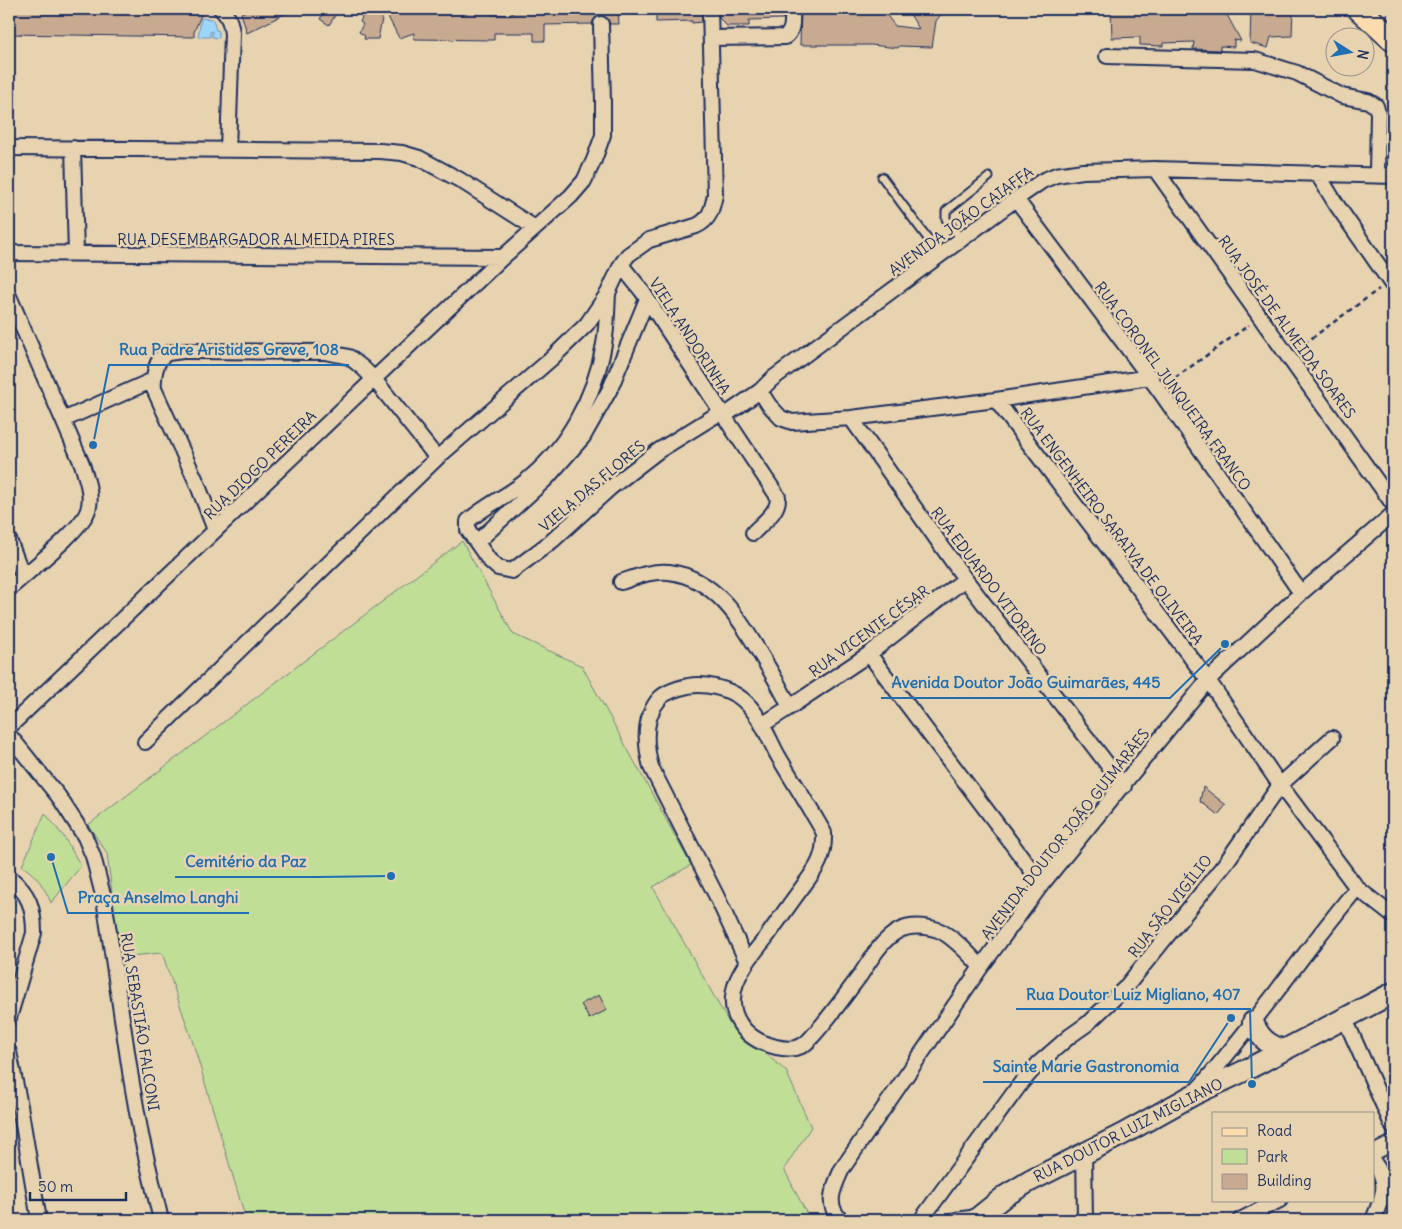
<svg xmlns="http://www.w3.org/2000/svg" width="1402" height="1229" font-family="Delius,sans-serif">
	<style>
		.green { fill: #c0de96; stroke: #6e867a }
		.water { fill: #9cd6fd; stroke: #6893bd }
		.building { fill: #c8aa90; stroke: #1b2f5e }
		.lines { fill: none; stroke-linecap: round; stroke-linejoin: round }
		.minor-tunnel { stroke: #bfb2a0; stroke-width: 14; stroke-dasharray: 14 7; stroke-linecap: butt }
		.service-casing { stroke: #1b2f5e; stroke-width: 11 }
		.minor-casing { stroke: #1b2f5e; stroke-width: 18 }
		.secondary-casing { stroke: #1b2f5e; stroke-width: 24 }
		.primary-casing { stroke: #1b2f5e; stroke-width: 26 }
		.path { stroke: #1b2f5e; stroke-width: 2.5; stroke-dasharray: 5 4; stroke-linecap: butt }
		.service { stroke: #e8d3b1; stroke-width: 7 }
		.minor { stroke: #e8d3b1; stroke-width: 14 }
		.secondary { stroke: #e8d3b1; stroke-width: 20 }
		.primary { stroke: #fcdcac; stroke-width: 22 }
		.labels { text-anchor: middle; dominant-baseline: central; stroke-width: 5; stroke-linejoin: round; paint-order: stroke }
		.street-label { font-size: 15px; fill: #1b2f5e; stroke: #e8d3b1 }
		.leader { fill: none; stroke: #1f6fb2; stroke-width: 2 }
		.callout-dot { fill: #1f6fb2; stroke: #e8d3b1; stroke-width: 2 }
		.callout-label { font-size: 16px; text-anchor: middle; font-weight: bold; fill: #1f6fb2; stroke: #e8d3b1; stroke-width: 5; stroke-linejoin: round; paint-order: stroke }
	</style>
	<rect width="100%" height="100%" fill="#e8d3b1"/>
	<filter id="ink" filterUnits="userSpaceOnUse"><feTurbulence type="fractalNoise" baseFrequency=".02" numOctaves="2"/><feDisplacementMap in="SourceGraphic" scale="10" xChannelSelector="R" yChannelSelector="G"/><feConvolveMatrix kernelMatrix="1 2 1 2 8 2 1 2 1" color-interpolation-filters="sRGB"/></filter>
	<g filter="url(#ink)">
		<path class="green" d="M462,541L513,634L582,666L691,865L653,887L729,1023L786,1071L811,1127L784,1169L810,1220H246L193,1043L162,953L120,957L107,853L88,825Z
			M45,813L64,837L81,866L51,903C45,888 37,875 22,866Z"/>
		<path class="water" d="M201,18L213,19L216,30L219,31V38L212,37V31L210,32V37H198Z"/>
		<path class="building" d="M9,9H187L201,15L194,32V37L9,34Z
			M250,9H294L247,33L241,13Z
			M326,9H339L329,25L320,19Z
			M366,9H384L378,39H364L365,36L359,32L363,24L360,22Z
			M384,9H491L492,15H512V9L535,10V12H560V9H618L619,24H610L608,19L601,15L596,17L592,24L545,25V41H534V33H494V40L414,39V33L399,38Z
			M656,9H701L702,22L692,23V21L656,22Z
			M719,9H783V19L749,20V26H727L719,18Z
			M801,9H882L895,26L919,29L907,9H945L936,21L932,47L899,46L898,48L871,45H800Z
			M1111,9H1198V11L1226,13L1241,41L1234,40V47L1220,46V50L1193,49L1194,42L1163,43V46L1140,45V37L1112,38Z
			M1251,9H1293L1292,36L1271,37L1268,48L1250,43Z
			M1203,787L1226,805L1218,815L1200,801Z
			M599,995L607,1010L589,1019L581,1004Z"/>
		<g class="lines">
			<path class="minor-tunnel" d="M599,9L601,24"/>
			<g class="service-casing">
				<path id="service" d="M882,177L940,255
					M961,239L946,219V211L989,177"/>
			</g>
			<g class="minor-casing">
				<path id="minor" d="M221,9C229,16 231,24 232,34L228,150
					M711,38L785,37C794,31 792,19 792,9
					M1107,56L1255,60L1297,73L1342,96L1368,101L1376,106L1378,113L1377,175
					M9,148L380,151L402,153L419,158L460,180L535,228
					M73,148L76,254
					M1155,169L1393,504
					M1317,173L1336,204L1393,286
					M1016,199L1159,390L1301,593
					M9,253L503,257
					M621,265L642,291L724,416L760,391L772,379L1016,199L1042,181L1056,175L1083,171L1155,169L1393,176
					M608,294C607,311 607,328 604,344C595,397 566,451 522,484C505,497 485,506 468,521V530L489,560L498,568L512,571L552,541L610,488L658,451L721,412
					M9,296L82,464C86,478 93,495 88,510C82,530 26,573 9,589
					M760,391L769,405L781,418L792,422L851,418L996,400L1208,680L1280,785L1357,888L1393,916
					M996,400L1150,377
					M724,416L778,497C779,512 762,523 753,533
					M851,418L965,579L1124,786
					M63,420L153,380
					M215,530L197,483L154,389C153,378 155,358 168,353C172,352 179,352 184,351L325,352L349,357L363,368L374,379L437,458
					M9,540L23,576
					M477,542L547,478L583,437L610,389L647,299
					M621,582C636,577 652,570 669,572C717,578 742,623 764,660C773,675 782,691 790,707L762,725
					M869,654L1042,884
					M790,707L869,654L965,579
					M9,727L374,379L503,257L571,196L584,181L594,160L603,135V102L601,24
					M9,735L59,797L85,837L93,856L104,899L131,1078L141,1135L161,1220
					M145,742L437,458L551,359L587,324L608,293L621,265L628,255L649,240L696,226C710,220 712,209 715,195L710,9
					M9,877C29,893 34,908 34,933L9,1018
					M747,962L717,897L651,767C645,744 643,717 660,698C667,691 679,688 688,686C705,683 728,688 742,699C759,713 767,735 777,754C792,780 809,806 824,833C825,861 814,871 798,893C787,908 776,924 765,939C754,952 742,967 736,983C725,1015 745,1040 776,1047C789,1050 801,1050 810,1039C828,1020 843,998 859,977C870,961 880,941 898,931C910,925 925,926 938,930C953,936 970,955 981,967
					M1345,1019L1393,1127
					M9,1052L20,1106L39,1220
					M1198,1089C1255,1025 1302,954 1357,888
					M1084,1152L1085,1220
					M1373,1153L1393,1143
					M841,1220C824,1204 834,1187 842,1169L981,967L1042,884L1208,680L1301,593L1393,514
					M921,1220L1021,1083L1039,1063L1070,1036L1087,1024L1125,988L1225,864L1280,785L1332,738
					M956,1220L978,1217
					M1240,1220L1280,1200
					M1373,1220C1382,1196 1391,1185 1373,1161"/>
			</g>
			<g class="secondary-casing">
				<path id="secondary" d="M1253,1022C1259,1038 1269,1046 1285,1050
					M975,1220L1005,1196L1030,1181L1123,1134L1193,1095L1244,1071L1393,993"/>
			</g>
			<g class="primary-casing">
				<path id="primary" d="M1359,9L1393,40"/>
			</g>
			<path class="path" d="M1388,9L1393,15
				M1297,349L1379,289
				M1168,383L1249,325"/>
			<use href="#service" class="service"/>
			<use href="#minor" class="minor"/>
			<use href="#secondary" class="secondary"/>
			<use href="#primary" class="primary"/>
		</g>
	</g>
	<g class="labels">
		<g class="street-label">
			<text transform="translate(961 221) rotate(-36)">AVENIDA JOÃO CAIAFFA</text>
			<text x="256" y="239">RUA DESEMBARGADOR ALMEIDA PIRES</text>
			<text transform="translate(1287 327) rotate(54)">RUA JOSÉ DE ALMEIDA SOARES</text>
			<text transform="translate(690 336) rotate(57)">VIELA ANDORINHA</text>
			<text transform="translate(1173 386) rotate(54)">RUA CORONEL JUNQUEIRA FRANCO</text>
			<text transform="translate(260 465) rotate(-44)">RUA DIOGO PEREIRA</text>
			<text transform="translate(592 486) rotate(-40)">VIELA DAS FLORES</text>
			<text transform="translate(1112 526) rotate(53)">RUA ENGENHEIRO SARAIVA DE OLIVEIRA</text>
			<text transform="translate(989 581) rotate(53)">RUA EDUARDO VITORINO</text>
			<text transform="translate(869 631) rotate(-36)">RUA VICENTE CÉSAR</text>
			<text transform="translate(1065 834) rotate(-52)">AVENIDA DOUTOR JOÃO GUIMARÃES</text>
			<text transform="translate(1170 906) rotate(-52)">RUA SÃO VIGÍLIO</text>
			<text transform="translate(140 1022) rotate(81)">RUA SEBASTIÃO FALCONI</text>
			<text transform="translate(1128 1130) rotate(-27)">RUA DOUTOR LUIZ MIGLIANO</text>
		</g>
	</g>
	<path class="leader" d="M93 445L109 365H349M1225 644L1170 698H881M391 876L317 877H175M51 857L68 913H249M1252 1084L1250 1009H1016M1231 1018L1189 1082H983"/>
	<g class="callout-dot">
		<circle cx="93" cy="445" r="5"/>
		<circle cx="1225" cy="644" r="5"/>
		<circle cx="391" cy="876" r="5"/>
		<circle cx="51" cy="857" r="5"/>
		<circle cx="1252" cy="1084" r="5"/>
		<circle cx="1231" cy="1018" r="5"/>
	</g>
	<g class="callout-label">
		<text x="229" y="355">Rua Padre Aristides Greve, 108</text>
		<text x="1026" y="688">Avenida Doutor João Guimarães, 445</text>
		<text x="246" y="867">Cemitério da Paz</text>
		<text x="158" y="903">Praça Anselmo Langhi</text>
		<text x="1133" y="1000">Rua Doutor Luiz Migliano, 407</text>
		<text x="1086" y="1072">Sainte Marie Gastronomia</text>
	</g>
	<rect width="1402" height="1229" fill="none" stroke="#e8d3b1" stroke-width="30"/>
	<rect x="15" y="15" width="1372" height="1199" fill="none" stroke="#1b2f5e" stroke-width="2" filter="url(#ink)"/>
	<rect x="1212" y="1112" width="162" height="90" fill="#e8d3b1" stroke="#969190"/>
	<rect x="1222" y="1128" width="25" height="8" fill="#fcdcac" stroke="#969190"/>
	<text x="1257" y="1136" font-size="15" fill="#1b2f5e">Road</text>
	<rect x="1222" y="1149" width="25" height="15" fill="#c0de96" stroke="#969190"/>
	<text x="1257" y="1162" font-size="15" fill="#1b2f5e">Park</text>
	<rect x="1222" y="1174" width="25" height="15" fill="#c8aa90" stroke="#969190"/>
	<text x="1257" y="1186" font-size="15" fill="#1b2f5e">Building</text>
	<g transform="translate(1350 52) rotate(101)"><circle r="24" fill="#e8d3b1" stroke="#969190"/>
	<path d="M0-4L9 19L0 12L-9 19Z" fill="#1f6fb2"/>
	<text y="-8" font-size="14" font-weight="bold" text-anchor="middle" fill="#1b2f5e">N</text>
	</g>
	<path d="M30 1192v8h96v-8" fill="none" stroke="#1b2f5e" stroke-width="2.5"/>
	<text x="38" y="1192" font-size="15" fill="#1b2f5e" stroke="#e8d3b1" stroke-width="4" paint-order="stroke">50 m</text>
</svg>
